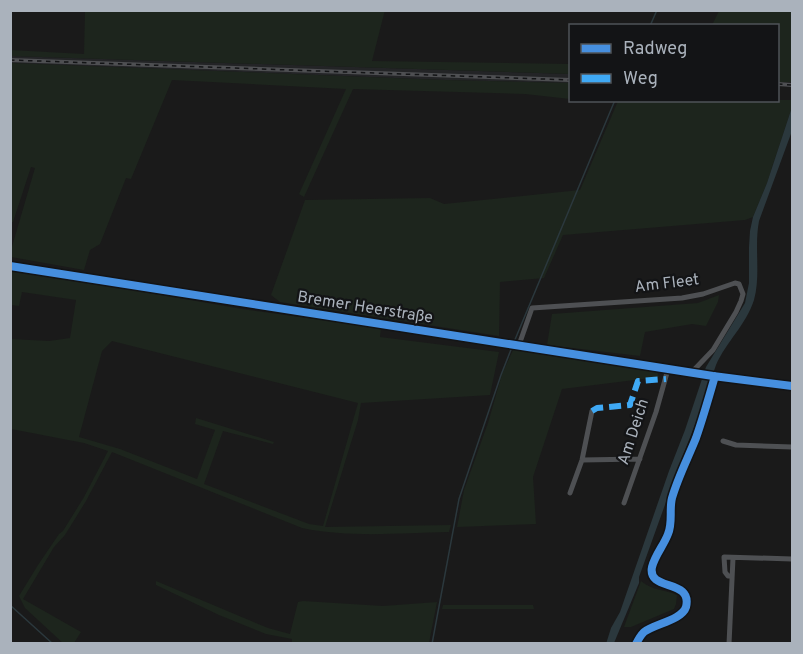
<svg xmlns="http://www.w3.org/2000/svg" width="803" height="654" font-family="Overpass,sans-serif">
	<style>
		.built { fill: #232426 }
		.green { fill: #1d251d; fill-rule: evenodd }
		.water { fill: #2b383d }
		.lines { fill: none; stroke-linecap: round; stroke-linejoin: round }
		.stream { stroke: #2b383d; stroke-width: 1.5 }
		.street { stroke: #4e5053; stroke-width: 5 }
		.secondary { stroke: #4c4e51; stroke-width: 7 }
		.rail-casing { stroke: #4e4f52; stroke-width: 4 }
		.rail { stroke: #131416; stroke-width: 1.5; stroke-dasharray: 4.5; stroke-linecap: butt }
		.quiet { stroke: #3fa9f5; stroke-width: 6; stroke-dasharray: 12 6; stroke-linecap: butt }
		.cycleway-casing { stroke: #131416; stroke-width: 11 }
		.cycleway { stroke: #468fdf; stroke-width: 8 }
		.labels { text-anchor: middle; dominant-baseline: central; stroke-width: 4.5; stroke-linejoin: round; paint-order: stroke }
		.street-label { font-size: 16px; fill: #aab2bc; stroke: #131416 }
	</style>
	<rect width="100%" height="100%" fill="#1a1a1a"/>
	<path class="built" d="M11,56L570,74V83L445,80L11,63Z"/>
	<path class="green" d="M385,10L372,61L570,64V74L11,56V50L84,54L85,12L79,11Z
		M719,11H792V82H778V26L712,25Z
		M11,63L445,80L570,83V99L525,94L353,89L304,197L299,194L346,89L172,80L131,179L126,178L100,244L90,250L84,270L11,257V250L35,168L31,167L13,222H11Z
		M778,100H792V107L767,183L753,217L745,220L563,235L544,278L500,282L499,336L280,302L271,295L305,200L430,198L444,204L580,190L618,101Z
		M11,269L242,309L381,328L380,337L499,352L490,395L361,403L358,420L325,527L451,525L449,532C400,533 350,538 302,528L112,452L86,501L65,535L54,547L23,599L81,632L74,643L64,644L25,608L19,596L38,565L59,534L63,531L84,497L108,451L84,443L11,429L10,339L49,341L70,338L76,300L22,292L19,306L11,305ZM112,341L358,403L323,526L309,524L204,484L223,431L273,444L274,442L196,418L195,424L215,430L197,479L120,449L79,437L102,351Z
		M719,295L718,302L706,326L692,324L645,332L640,356L547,345L552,314L698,303Z
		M514,348L657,372L659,377L562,389L533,477L536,524L457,527L464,490L488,423L502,374Z
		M156,581L268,628L290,634L298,602L303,601L383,606L437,602L429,643H292V639L266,634L219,615L156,585Z
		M641,581C653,591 663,589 677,595L676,604L674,609L631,627H624Z
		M443,605H533L534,609H442Z"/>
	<path class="water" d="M792,107V131L759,221C754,247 761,275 754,300C746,325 726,342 716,365L698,417L680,463L639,577V583L614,643L606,644L611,628L620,612L669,471L685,430L706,367L745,303L749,283V247L750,231L753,217L767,183Z"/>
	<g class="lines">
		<path class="stream" d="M650,26L657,10
			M514,342L615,100
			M10,605L53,644
			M432,644L459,499L501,375L512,347"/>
		<path class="street" d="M519,345L532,308L682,298L703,294L735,283L739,284L743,294L741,301L736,312L713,350L692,372
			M723,441L736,445L792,447
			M582,460L640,459
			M570,493L582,460L592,411
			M624,503L656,412L668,369
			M732,576H728L725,572L724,557L792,559
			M729,644L733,558"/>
		<path class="secondary" d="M10,266L713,376L792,386"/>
		<g class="rail-casing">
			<path id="rail" d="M10,60L570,80
				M778,84L792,85"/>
		</g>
		<use href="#rail" class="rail"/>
		<path class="quiet" d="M592,411L597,408L630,405L638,381L666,379
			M758,643V644"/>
		<g class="cycleway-casing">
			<path id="cycleway" d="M10,266L713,376L792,386
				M636,644C638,640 640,636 644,632C654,624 682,620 686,607C693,578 647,592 652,567C655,555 664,545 668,534C673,522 669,510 672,498C678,477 688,458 696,438C703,418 709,397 715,376"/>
		</g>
		<use href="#cycleway" class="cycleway"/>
	</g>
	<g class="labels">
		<g class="street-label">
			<text transform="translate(667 284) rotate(-7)">Am Fleet</text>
			<text transform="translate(365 308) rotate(9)">Bremer Heerstraße</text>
			<text transform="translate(634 432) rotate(-72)">Am Deich</text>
		</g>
	</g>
	<rect width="803" height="654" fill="none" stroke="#aab2bc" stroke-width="24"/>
	<rect x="569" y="24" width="210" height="78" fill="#131416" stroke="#4f5358" stroke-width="1.5"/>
	<rect x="581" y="44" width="30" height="9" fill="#468fdf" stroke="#4f5358" stroke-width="1.5"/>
	<text x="623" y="54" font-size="18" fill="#aab2bc">Radweg</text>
	<rect x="581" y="74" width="30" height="9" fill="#3fa9f5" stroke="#4f5358" stroke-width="1.5"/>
	<text x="623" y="84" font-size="18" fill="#aab2bc">Weg</text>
</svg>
